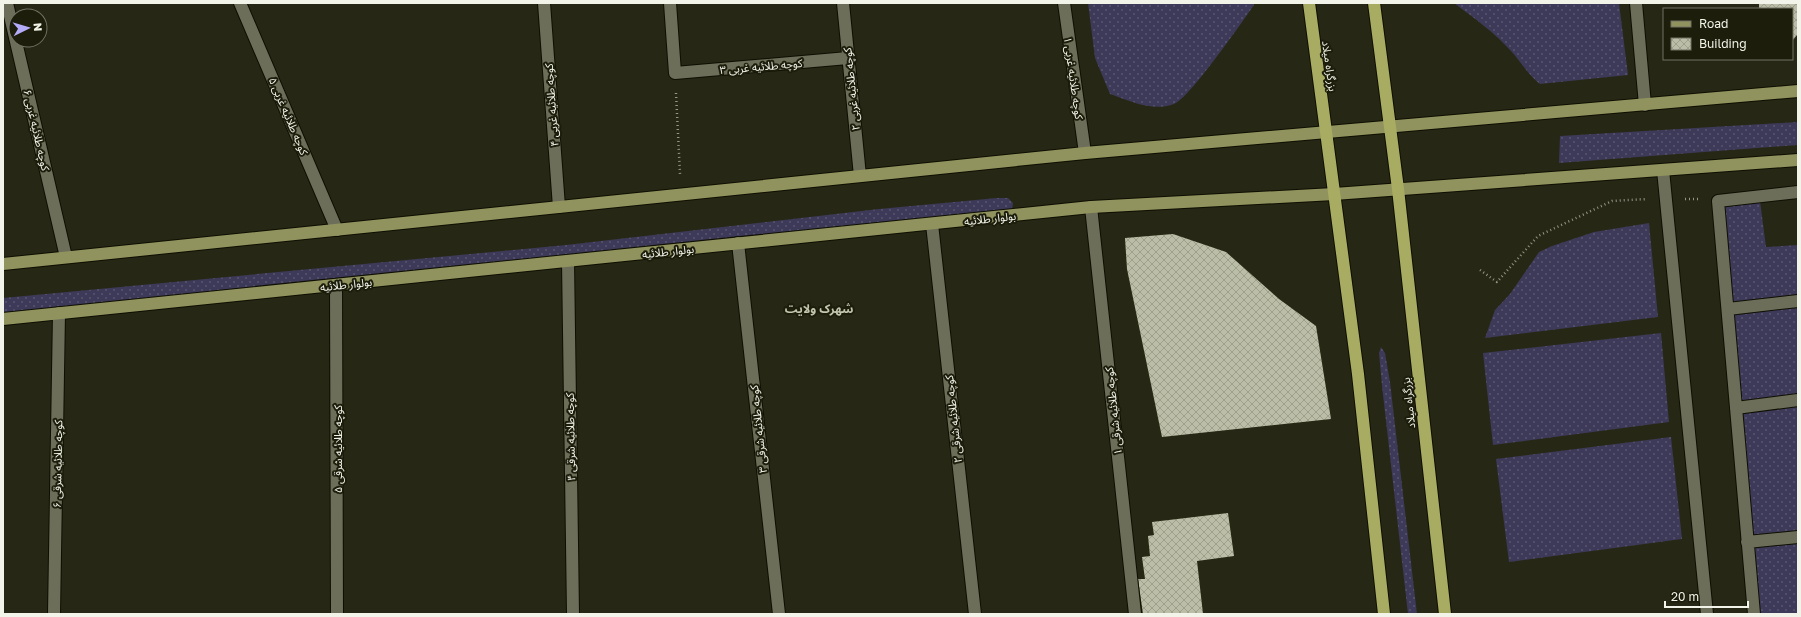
<svg xmlns="http://www.w3.org/2000/svg" width="1801" height="617" font-family="'Golos Text','Noto Sans Arabic',sans-serif">
	<style>
		.grass { fill: url(#grass-dots) }
		.building { fill: url(#building-cross-hatch) }
		.lines { fill: none; stroke-linecap: round; stroke-linejoin: round }
		.minor-casing { stroke: #0f0f02; stroke-width: 14 }
		.major-casing { stroke: #0f0f02; stroke-width: 14 }
		.highway-casing { stroke: #0f0f02; stroke-width: 14 }
		.path { stroke: #959688; stroke-width: 2.5; stroke-dasharray: 1 3; stroke-linecap: butt }
		.minor { stroke: #6c6e59; stroke-width: 12 }
		.major { stroke: #90935e; stroke-width: 12 }
		.highway { stroke: #a8ac62; stroke-width: 12 }
		.labels { text-anchor: middle; dominant-baseline: central; stroke-width: 4; stroke-linejoin: round; paint-order: stroke }
		.street-label { font-size: 11px; fill: #f3f4e9; stroke: #1c1d0b }
		.neighbourhood-label { font-size: 12px; font-weight: bold; fill: #c3c5ae; stroke: #1c1d0b }
	</style>
	<defs>
		<pattern id="grass-dots" width="8" height="8" patternUnits="userSpaceOnUse"><rect width="8" height="8" fill="#3d3958"/><path d="M2 2h.1M6 6h.1" fill="none" stroke="#5a5670" stroke-width="1.8" stroke-linecap="round"/></pattern>
		<pattern id="building-cross-hatch" width="8" height="8" patternUnits="userSpaceOnUse"><rect width="8" height="8" fill="#bbbda6"/><path d="M0 0l8 8M0 8l8-8" fill="none" stroke="#9ea08e"/></pattern>
	</defs>
	<rect width="100%" height="100%" fill="#262715"/>
	<path class="grass" d="M1088,3H1254V5C1242,22 1189,99 1174,104C1152,112 1130,101 1110,94L1095,58Z
		M1454,3H1619L1628,75L1540,84C1528,75 1521,62 1511,51C1495,33 1474,18 1454,3Z
		M1798,122V145L1559,163L1560,136Z
		M997,198H1008L1013,203L1012,210L3,318V298L566,245L879,209Z
		M1760,201L1766,247L1798,245V298L1731,305L1723,205Z
		M1649,223L1658,317L1485,338L1495,310L1510,294L1539,252L1552,246L1594,232Z
		M1798,305V396L1740,404L1732,312Z
		M1661,333L1669,422L1493,445L1483,353Z
		M1381,347L1385,353L1390,382L1417,614H1408L1382,386L1379,353Z
		M1798,404V534L1752,538L1740,411Z
		M1671,437L1682,539L1509,562L1496,459Z
		M1798,542V614H1757L1752,546Z"/>
	<path class="building" d="M1759,3H1798V34L1792,41V9H1759Z
		M1173,234L1226,252L1279,299L1316,326L1331,419L1162,437L1127,269L1125,238Z
		M1228,513L1234,556L1197,561L1203,614H1143L1138,579H1145L1142,557L1150,556L1148,536L1154,535L1152,522Z"/>
	<g class="lines">
		<g class="minor-casing">
			<path id="minor" d="M7,3L66,257
				M240,3L337,230
				M544,3L559,207
				M670,3L675,73L848,58
				M843,3L860,176
				M1064,3L1085,153
				M1636,3L1645,105
				M1663,170L1707,614
				M1091,207L1135,614
				M932,224L975,614
				M738,243L779,614
				M568,261L573,614
				M336,285L337,614
				M1728,309L1798,301
				M1736,408L1798,400
				M1747,542L1798,537
				M54,614L59,313
				M1754,614L1718,201L1798,192"/>
		</g>
		<g class="major-casing">
			<path id="major" d="M3,264L1085,153L1798,91
				M3,319L1091,207L1334,194L1798,160"/>
		</g>
		<g class="highway-casing">
			<path id="highway" d="M1309,3L1358,374L1384,614
				M1374,3L1398,189L1445,614"/>
		</g>
		<path class="path" d="M676,93L680,174
			M1685,199H1698
			M1480,270L1497,282L1538,236L1612,201L1647,199"/>
		<use href="#minor" class="minor"/>
		<use href="#major" class="major"/>
		<use href="#highway" class="highway"/>
	</g>
	<g class="labels">
		<g class="street-label">
			<text transform="translate(761 66) rotate(-5)">کوچه طلائیه غربی ۳</text>
			<text transform="translate(1330 66) rotate(82)">بزرگراه میلاد</text>
			<text transform="translate(1074 78) rotate(82)">کوچه طلائیه غربی ۱</text>
			<text transform="translate(851 89) rotate(-96)">کوچه طلائیه غربی ۲</text>
			<text transform="translate(551 105) rotate(-94)">کوچه طلائیه غربی ۴</text>
			<text transform="translate(289 116) rotate(67)">کوچه طلائیه غربی ۵</text>
			<text transform="translate(37 130) rotate(77)">کوچه طلائیه غربی ۶</text>
			<text transform="translate(990 218) rotate(-6)">بولوار طلائیه</text>
			<text transform="translate(668 251) rotate(-6)">بولوار طلائیه</text>
			<text transform="translate(346 284) rotate(-6)">بولوار طلائیه</text>
			<text transform="translate(1408 403) rotate(-96)">بزرگراه میلاد</text>
			<text transform="translate(1113 411) rotate(-96)">کوچه طلائیه شرقی ۱</text>
			<text transform="translate(953 419) rotate(-96)">کوچه طلائیه شرقی ۲</text>
			<text transform="translate(758 429) rotate(-96)">کوچه طلائیه شرقی ۳</text>
			<text transform="translate(570 437) rotate(-91)">کوچه طلائیه شرقی ۴</text>
			<text transform="translate(337 449) rotate(-90)">کوچه طلائیه شرقی ۵</text>
			<text transform="translate(57 464) rotate(-89)">کوچه طلائیه شرقی ۶</text>
		</g>
		<g class="neighbourhood-label">
			<text x="819" y="308">شهرک ولایت</text>
		</g>
	</g>
	<rect width="1801" height="617" fill="none" stroke="#f3f4e9" stroke-width="8"/>
	<rect x="1663" y="8" width="130" height="52" fill="#1c1d0b" stroke="#727364"/>
	<rect x="1671" y="21" width="20" height="6" fill="#90935e" stroke="#727364"/>
	<text x="1699" y="28" font-size="12" fill="#f3f4e9">Road</text>
	<rect x="1671" y="38" width="20" height="12" fill="url(#building-cross-hatch)" stroke="#727364"/>
	<text x="1699" y="48" font-size="12" fill="#f3f4e9">Building</text>
	<g transform="translate(28 28) rotate(85)"><circle r="19" fill="#1c1d0b" stroke="#727364"/>
	<path d="M0-3L7 15L0 10L-7 15Z" fill="#b4acf9"/>
	<text y="-6" font-size="11" font-weight="bold" text-anchor="middle" fill="#f3f4e9">N</text>
	</g>
	<path d="M1665 601v6h83v-6" fill="none" stroke="#f3f4e9" stroke-width="2"/>
	<text x="1671" y="601" font-size="12" fill="#f3f4e9" stroke="#1c1d0b" stroke-width="3" paint-order="stroke">20 m</text>
</svg>
